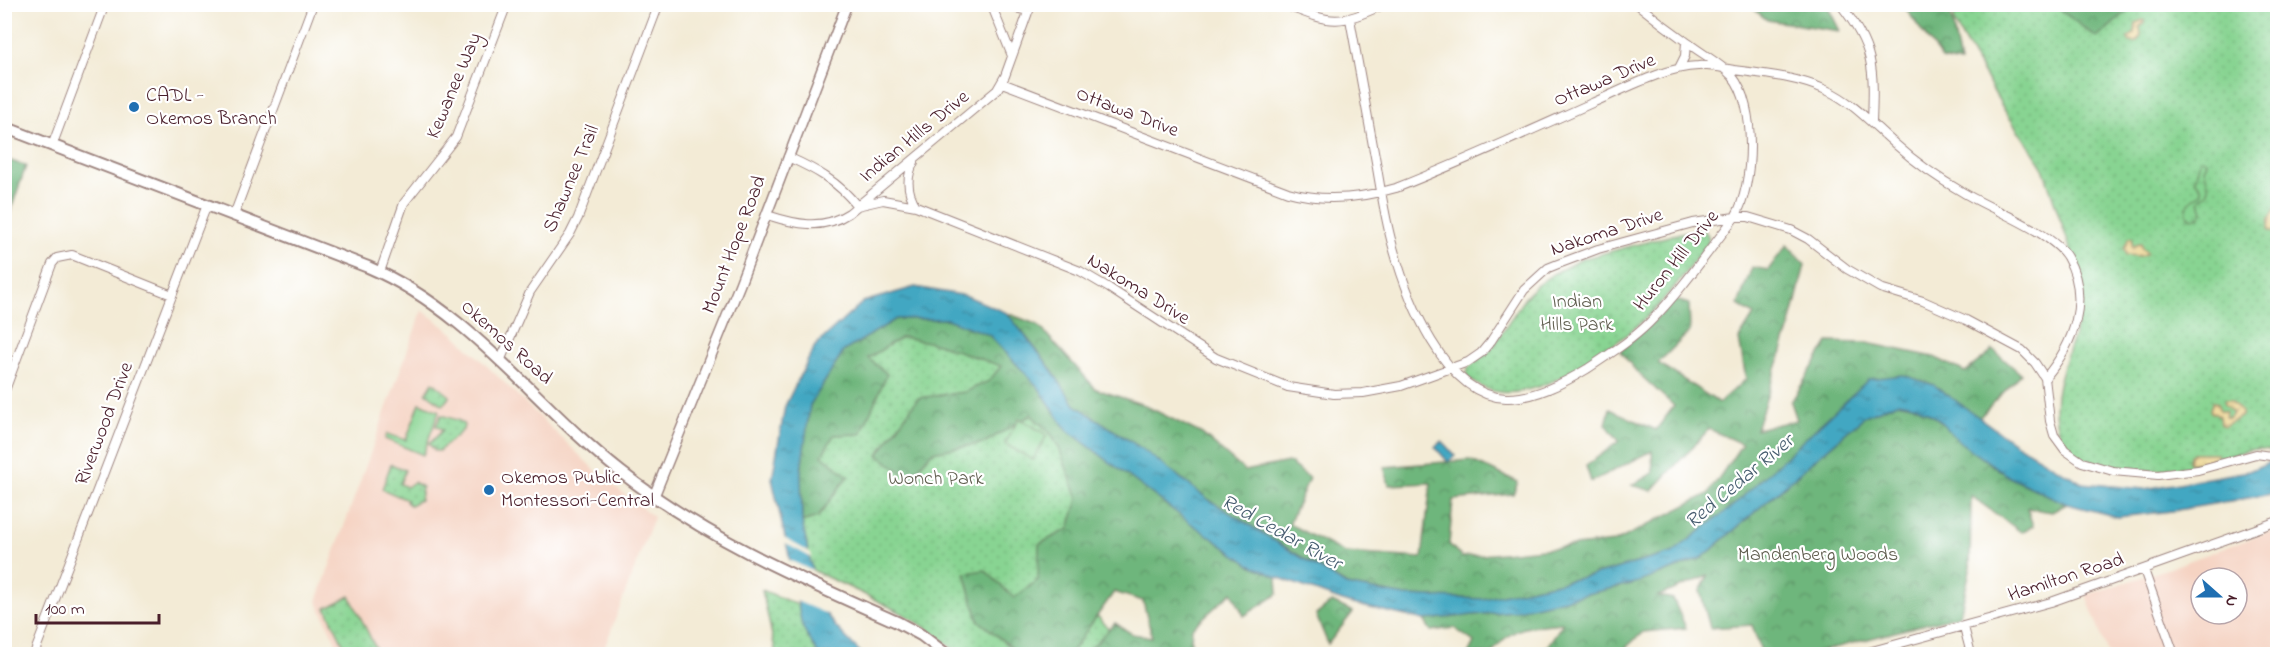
<svg xmlns="http://www.w3.org/2000/svg" width="2282" height="659" font-family="'Indie Flower',sans-serif">
	<style>
		.built { fill: #f5d3c2; fill-rule: evenodd }
		.green { fill: url(#green-dots); stroke: #697a5e; stroke-width: 1.5 }
		.forest { fill: url(#forest-crowns); stroke: #5c6a54; stroke-width: 1.5 }
		.wetland { fill: url(#wetland-marsh); stroke: #697a5e; stroke-width: 1.5 }
		.sand { fill: url(#sand-dots); stroke: #9c7c64; stroke-width: 1.5 }
		.pitch { fill: #88d492; stroke: #697a5e; stroke-width: 1.5 }
		.water { fill: url(#water-ripples); stroke: #466376; stroke-width: 1.5 }
		.pier { fill: #f3ebd6 }
		.lines { fill: none; stroke-linecap: round; stroke-linejoin: round }
		.minor-casing { stroke: #9e8580; stroke-width: 10 }
		.tertiary-casing { stroke: #9e8580; stroke-width: 12 }
		.secondary-casing { stroke: #9e8580; stroke-width: 14 }
		.minor { stroke: #fff; stroke-width: 8 }
		.tertiary { stroke: #fff; stroke-width: 9 }
		.secondary { stroke: #fff; stroke-width: 10 }
		.poi-dot { fill: #1f6fb2; stroke: #fff; stroke-width: 2 }
		.labels { text-anchor: middle; dominant-baseline: central; stroke-width: 4.5; stroke-linejoin: round; paint-order: stroke }
		.street-label { font-size: 20px; fill: #4a1f2b; stroke: #fff }
		.poi-label { font-size: 20px; fill: #4a1f2b; stroke: #fff; text-anchor: start }
		.park-label { font-size: 20px; fill: #605e4f; stroke: #fff }
		.water-label { font-size: 21px; font-style: italic; fill: #465c6f; stroke: #fff }
	</style>
	<defs>
		<pattern id="green-dots" width="8" height="8" patternUnits="userSpaceOnUse" patternTransform="scale(1.5)"><rect width="8" height="8" fill="#88d492"/><path d="M2 2h.1M6 6h.1" fill="none" stroke="#77b67e" stroke-width="1.8" stroke-linecap="round"/></pattern>
		<pattern id="forest-crowns" width="20" height="18" patternUnits="userSpaceOnUse" patternTransform="scale(1.5)"><rect width="20" height="18" fill="#6eb67c"/><path d="M2 6a3 3 0 1 1 6 0M12 15a3 3 0 1 1 6 0" fill="none" stroke="#5c9366"/></pattern>
		<pattern id="wetland-marsh" width="20" height="14" patternUnits="userSpaceOnUse" patternTransform="scale(1.5)"><rect width="20" height="14" fill="#88d492"/><path d="M1 5h8M5 5V1M11 12h8M15 12V8" fill="none" stroke="#77b67e"/></pattern>
		<pattern id="sand-dots" width="8" height="8" patternUnits="userSpaceOnUse" patternTransform="scale(1.5)"><rect width="8" height="8" fill="#eeda9e"/><path d="M2 2h.1M6 6h.1" fill="none" stroke="#cebb88" stroke-width="1.8" stroke-linecap="round"/></pattern>
		<pattern id="water-ripples" width="26" height="14" patternUnits="userSpaceOnUse" patternTransform="scale(1.5)"><rect width="26" height="14" fill="#42a7c2"/><path d="M2 4q2-2 4 0t4 0M15 11q2-2 4 0t4 0" fill="none" stroke="#39879e"/></pattern>
	</defs>
	<rect width="100%" height="100%" fill="#fff"/>
	<filter id="ink" filterUnits="userSpaceOnUse"><feTurbulence type="fractalNoise" baseFrequency=".0167" numOctaves="2"/><feDisplacementMap in="SourceGraphic" scale="12" xChannelSelector="R" yChannelSelector="G"/><feConvolveMatrix kernelMatrix="1 2 1 2 8 2 1 2 1" color-interpolation-filters="sRGB"/></filter>
	<filter id="wash" filterUnits="userSpaceOnUse"><feTurbulence type="fractalNoise" baseFrequency=".008" numOctaves="4" result="noise"/><feDisplacementMap in="SourceGraphic" scale="24" xChannelSelector="R" yChannelSelector="G"/><feGaussianBlur stdDeviation="1.35" result="paint"/><feColorMatrix in="noise" values="0 0 0 0 0 0 0 0 0 0 0 0 0 0 0 0 0 1.4 0 .05"/><feComposite in="paint" operator="in"/></filter>
	<g filter="url(#wash)">
		<rect width="100%" height="100%" fill="#f3ebd6"/>
		<path class="built" d="M422,310L454,334L601,476L654,517L602,654H341L317,601Z
			M2277,529V654H2108L2086,595L2158,572ZM2201,578H2237V614H2201Z"/>
		<path class="green" d="M1954,5H2277V452C2251,442 2224,460 2198,466C2163,473 2079,476 2061,438C2058,434 2057,426 2056,421C2049,373 2084,334 2083,287L2042,165L2005,111L1954,23Z
			M1696,229C1705,229 1710,234 1708,243C1692,263 1677,285 1660,304C1628,338 1548,399 1499,392C1487,391 1476,384 1467,377L1468,368L1492,348L1524,299L1536,286L1553,274L1582,259Z
			M896,319L989,335L1142,564L1078,595L1125,646L1117,654H959C917,614 863,595 812,570L802,522L844,351Z
			M433,382L450,396L443,405L426,393Z
			M441,415L460,421L464,425L463,430L439,451H435L429,444L443,430L436,426Z
			M391,464L405,470L400,484L407,487L414,482L422,487L420,500L410,505L406,502L407,500L382,489Z
			M762,590L798,605L802,626L818,654H776Z
			M350,596L376,649L365,654H348L326,608Z"/>
		<path class="forest" d="M1749,5H1827L1840,31L1767,20Z
			M1903,5H1949L1960,63L1942,59Z
			M2054,5H2134L2097,38Z
			M5,159L26,166L5,227L4,159Z
			M1787,245L1805,265L1788,333L1756,429L1797,420L1791,402L1828,342L1867,343L1934,357L1965,372L1993,350L2021,374L1979,418L1934,385L1903,375L1672,553L1590,576L1483,599L1406,596L1347,585L1209,500L1141,448L1075,405L1046,362L1007,313L1038,325L1096,389L1144,405L1202,434L1245,471L1288,462L1309,478L1289,524L1345,553L1422,558L1431,483L1389,485L1384,467L1470,460L1518,482L1513,494L1453,500L1449,544L1462,557L1615,542L1708,494L1742,444L1709,429L1652,491L1632,485L1653,473L1652,451L1591,482L1586,466L1619,441L1606,424L1610,409L1656,430L1674,406L1636,371L1620,351L1676,300L1689,304L1690,331L1658,363L1719,403L1746,379L1739,339L1754,315L1738,305L1752,267L1768,270Z
			M896,319H947L989,335L1039,388L1066,429L1189,522L1249,564L1277,577L1278,594L1244,616L1232,592L1192,628L1190,654H1085L1115,623L1132,634L1152,637L1143,601L1114,592L1070,654H1019L978,620L965,573L985,570L1014,598L1038,580L1039,544L1069,529L1078,499L1059,448L1051,434L1031,415L984,443L932,452L910,478L878,455L918,398L965,392L989,381L1001,366L938,344L902,337L868,358L887,374L861,434L834,435L822,455L848,476L818,517L802,522L801,471L810,405L844,351Z
			M1898,402L1917,406L1937,418L1960,442L2011,478L2067,504L2052,512L2027,508L2033,526L2021,532L1971,496L1970,570L1960,615L1811,654H1762L1752,625L1710,628L1700,591L1708,576L1658,596L1673,599L1686,628L1643,632L1619,654H1542L1563,623C1528,627 1513,624 1491,654H1468L1474,642L1454,628L1431,631L1424,620L1513,611L1639,582L1702,558L1865,416Z
			M1332,602L1353,612L1328,644L1316,615Z"/>
		<path class="wetland" d="M2203,158L2207,162L2204,168L2209,187L2207,194L2199,200L2203,211L2200,217L2191,218L2187,215C2185,201 2193,200 2202,192L2201,187L2195,180L2200,160Z"/>
		<path class="sand" d="M2143,20L2144,22L2140,27L2141,36L2136,42H2130L2128,38L2135,33L2136,23Z
			M2277,206V222L2275,233L2269,230L2270,218Z
			M2129,238H2132V247L2141,243L2142,248L2148,253L2140,256L2126,255L2124,248Z
			M2225,400H2231L2241,412V416L2224,426L2220,424L2219,416L2211,412L2210,409L2213,402L2217,403L2220,411H2226L2225,417L2229,418L2233,412L2223,403Z
			M2194,453H2215L2217,455C2212,461 2196,464 2189,463L2190,456Z"/>
		<path class="pitch" d="M420,403L439,411L423,455L385,439L387,434L406,440Z
			M1019,418L1047,435L1033,460L1005,444Z"/>
		<path class="water" d="M915,287L967,296L1007,313L1046,362L1075,405L1141,448L1209,500L1346,585L1406,596L1483,599L1590,576L1672,553L1735,504L1869,379L1903,375L1934,385L2016,444L2082,483L2144,489L2249,471L2278,458L2277,493L2172,511L2118,517L2067,504L2011,478L1960,442L1937,418L1917,406L1898,402L1865,416L1702,558L1639,582L1513,611L1424,620L1348,603L1277,577L1249,564L1189,522L1066,429L1039,388L989,335L947,319H896L844,351L810,405L801,471L802,522L819,604L836,627L862,654H818L802,626L788,551L772,479L785,406L815,346L863,302Z
			M1442,441L1455,456L1448,462L1435,447Z"/>
		<path class="pier" d="M782,537L811,553L812,558L783,542Z
			M787,559L815,572L822,603L832,616L794,600Z"/>
	</g>
	<g filter="url(#ink)">
		<g class="lines">
			<g class="minor-casing">
				<path id="minor" d="M991,4L1012,56
					M996,4L1029,11
					M1282,4C1332,23 1335,27 1385,4
					M1840,4C1875,48 1874,69 1872,122
					M1350,19C1359,67 1367,115 1376,162C1381,191 1385,219 1393,247C1407,298 1444,396 1506,398C1534,399 1564,383 1587,369C1608,355 1631,341 1649,323C1681,291 1707,253 1735,217C1754,185 1757,106 1732,76C1720,63 1702,54 1688,43C1671,31 1654,18 1637,4
					M1679,68L1685,56L1686,42
					M1002,83L1288,192C1323,202 1362,198 1396,188C1462,162 1527,132 1592,103C1623,90 1664,67 1698,66C1710,65 1722,68 1734,70C1766,74 1797,77 1826,90C1853,102 1872,124 1894,143C1915,162 1939,179 1964,193C1990,209 2052,232 2067,257C2091,298 2074,344 2045,378
					M52,146L105,4
					M788,157C815,169 839,182 857,206L883,200L916,206L1080,271L1109,288L1216,358L1288,387L1334,394L1363,393L1401,386L1468,362L1481,353L1491,341L1524,290L1548,268L1558,264L1598,249L1693,223L1735,217H1748L1791,230L1808,239L1847,269L1880,288L1923,301L1966,320L2022,350L2035,363L2045,378L2050,421L2054,435L2065,450L2082,462L2113,471L2158,475L2198,470L2256,454L2278,457
					M914,162C906,177 907,192 916,206
					M234,215L313,4
					M767,215C795,224 822,231 849,213L997,90L1005,76L1031,4
					M380,272L404,203L456,137L507,4
					M501,359L530,292L570,234L578,218L659,4
					M4,393L52,264L57,258L72,255L172,295
					M2144,570L2174,654
					M1964,627L1971,654
					M34,654L207,205
					M1861,654L2051,602L2278,521"/>
			</g>
			<g class="tertiary-casing">
				<path id="tertiary" d="M654,496L740,284L847,4"/>
			</g>
			<g class="secondary-casing">
				<path id="secondary" d="M4,127L368,267C471,311 535,405 621,472C705,538 800,579 897,622L921,635L946,654"/>
			</g>
			<use href="#minor" class="minor"/>
			<use href="#tertiary" class="tertiary"/>
			<use href="#secondary" class="secondary"/>
		</g>
	</g>
	<g class="poi-dot">
		<circle cx="134" cy="107" r="6"/>
		<circle cx="489" cy="490" r="6"/>
	</g>
	<g class="labels">
		<g class="street-label">
			<text transform="translate(1605 81) rotate(-23)">Ottawa Drive</text>
			<text transform="translate(455 86) rotate(-67)">Kewanee Way</text>
			<text transform="translate(1127 113) rotate(21)">Ottawa Drive</text>
			<text transform="translate(915 137) rotate(-39)">Indian Hills Drive</text>
			<text transform="translate(572 179) rotate(-67)">Shawnee Trail</text>
			<text transform="translate(1607 233) rotate(-18)">Nakoma Drive</text>
			<text transform="translate(735 245) rotate(-69)">Mount Hope Road</text>
			<text transform="translate(1677 261) rotate(-51)">Huron Hill Drive</text>
			<text transform="translate(1138 290) rotate(32)">Nakoma Drive</text>
			<text transform="translate(506 343) rotate(42)">Okemos Road</text>
			<text transform="translate(105 424) rotate(-69)">Riverwood Drive</text>
			<text transform="translate(2066 578) rotate(-18)">Hamilton Road</text>
		</g>
		<g class="poi-label">
			<text x="146" y="96">CADL -<tspan x="146" dy="23">Okemos Branch</tspan></text>
			<text x="501" y="478">Okemos Public<tspan x="501" dy="23">Montessori-Central</tspan></text>
		</g>
		<g class="park-label">
			<text x="1577" y="302">Indian<tspan x="1577" dy="23">Hills Park</tspan></text>
			<text x="936" y="479">Wonch Park</text>
			<text x="1818" y="555">Mandenberg Woods</text>
		</g>
		<g class="water-label">
			<text transform="translate(1740 482) rotate(-40)">Red Cedar River</text>
			<text transform="translate(1281 533) rotate(29)">Red Cedar River</text>
		</g>
	</g>
	<rect width="2282" height="659" fill="none" stroke="#fff" stroke-width="24"/>
	<g transform="translate(2219 596) rotate(111)"><circle r="28" fill="#ffffff" stroke="#b7a5aa" stroke-width="1.5"/>
	<path d="M0-4.5L10 22L0 15L-10 22Z" fill="#1f6fb2"/>
	<text y="-9" font-size="16" font-weight="bold" text-anchor="middle" fill="#4a1f2b">N</text>
	</g>
	<path d="M36 614v9h123v-9" fill="none" stroke="#4a1f2b" stroke-width="3"/>
	<text x="45" y="614" font-size="18" fill="#4a1f2b" stroke="#ffffff" stroke-width="4.5" paint-order="stroke">100 m</text>
</svg>
